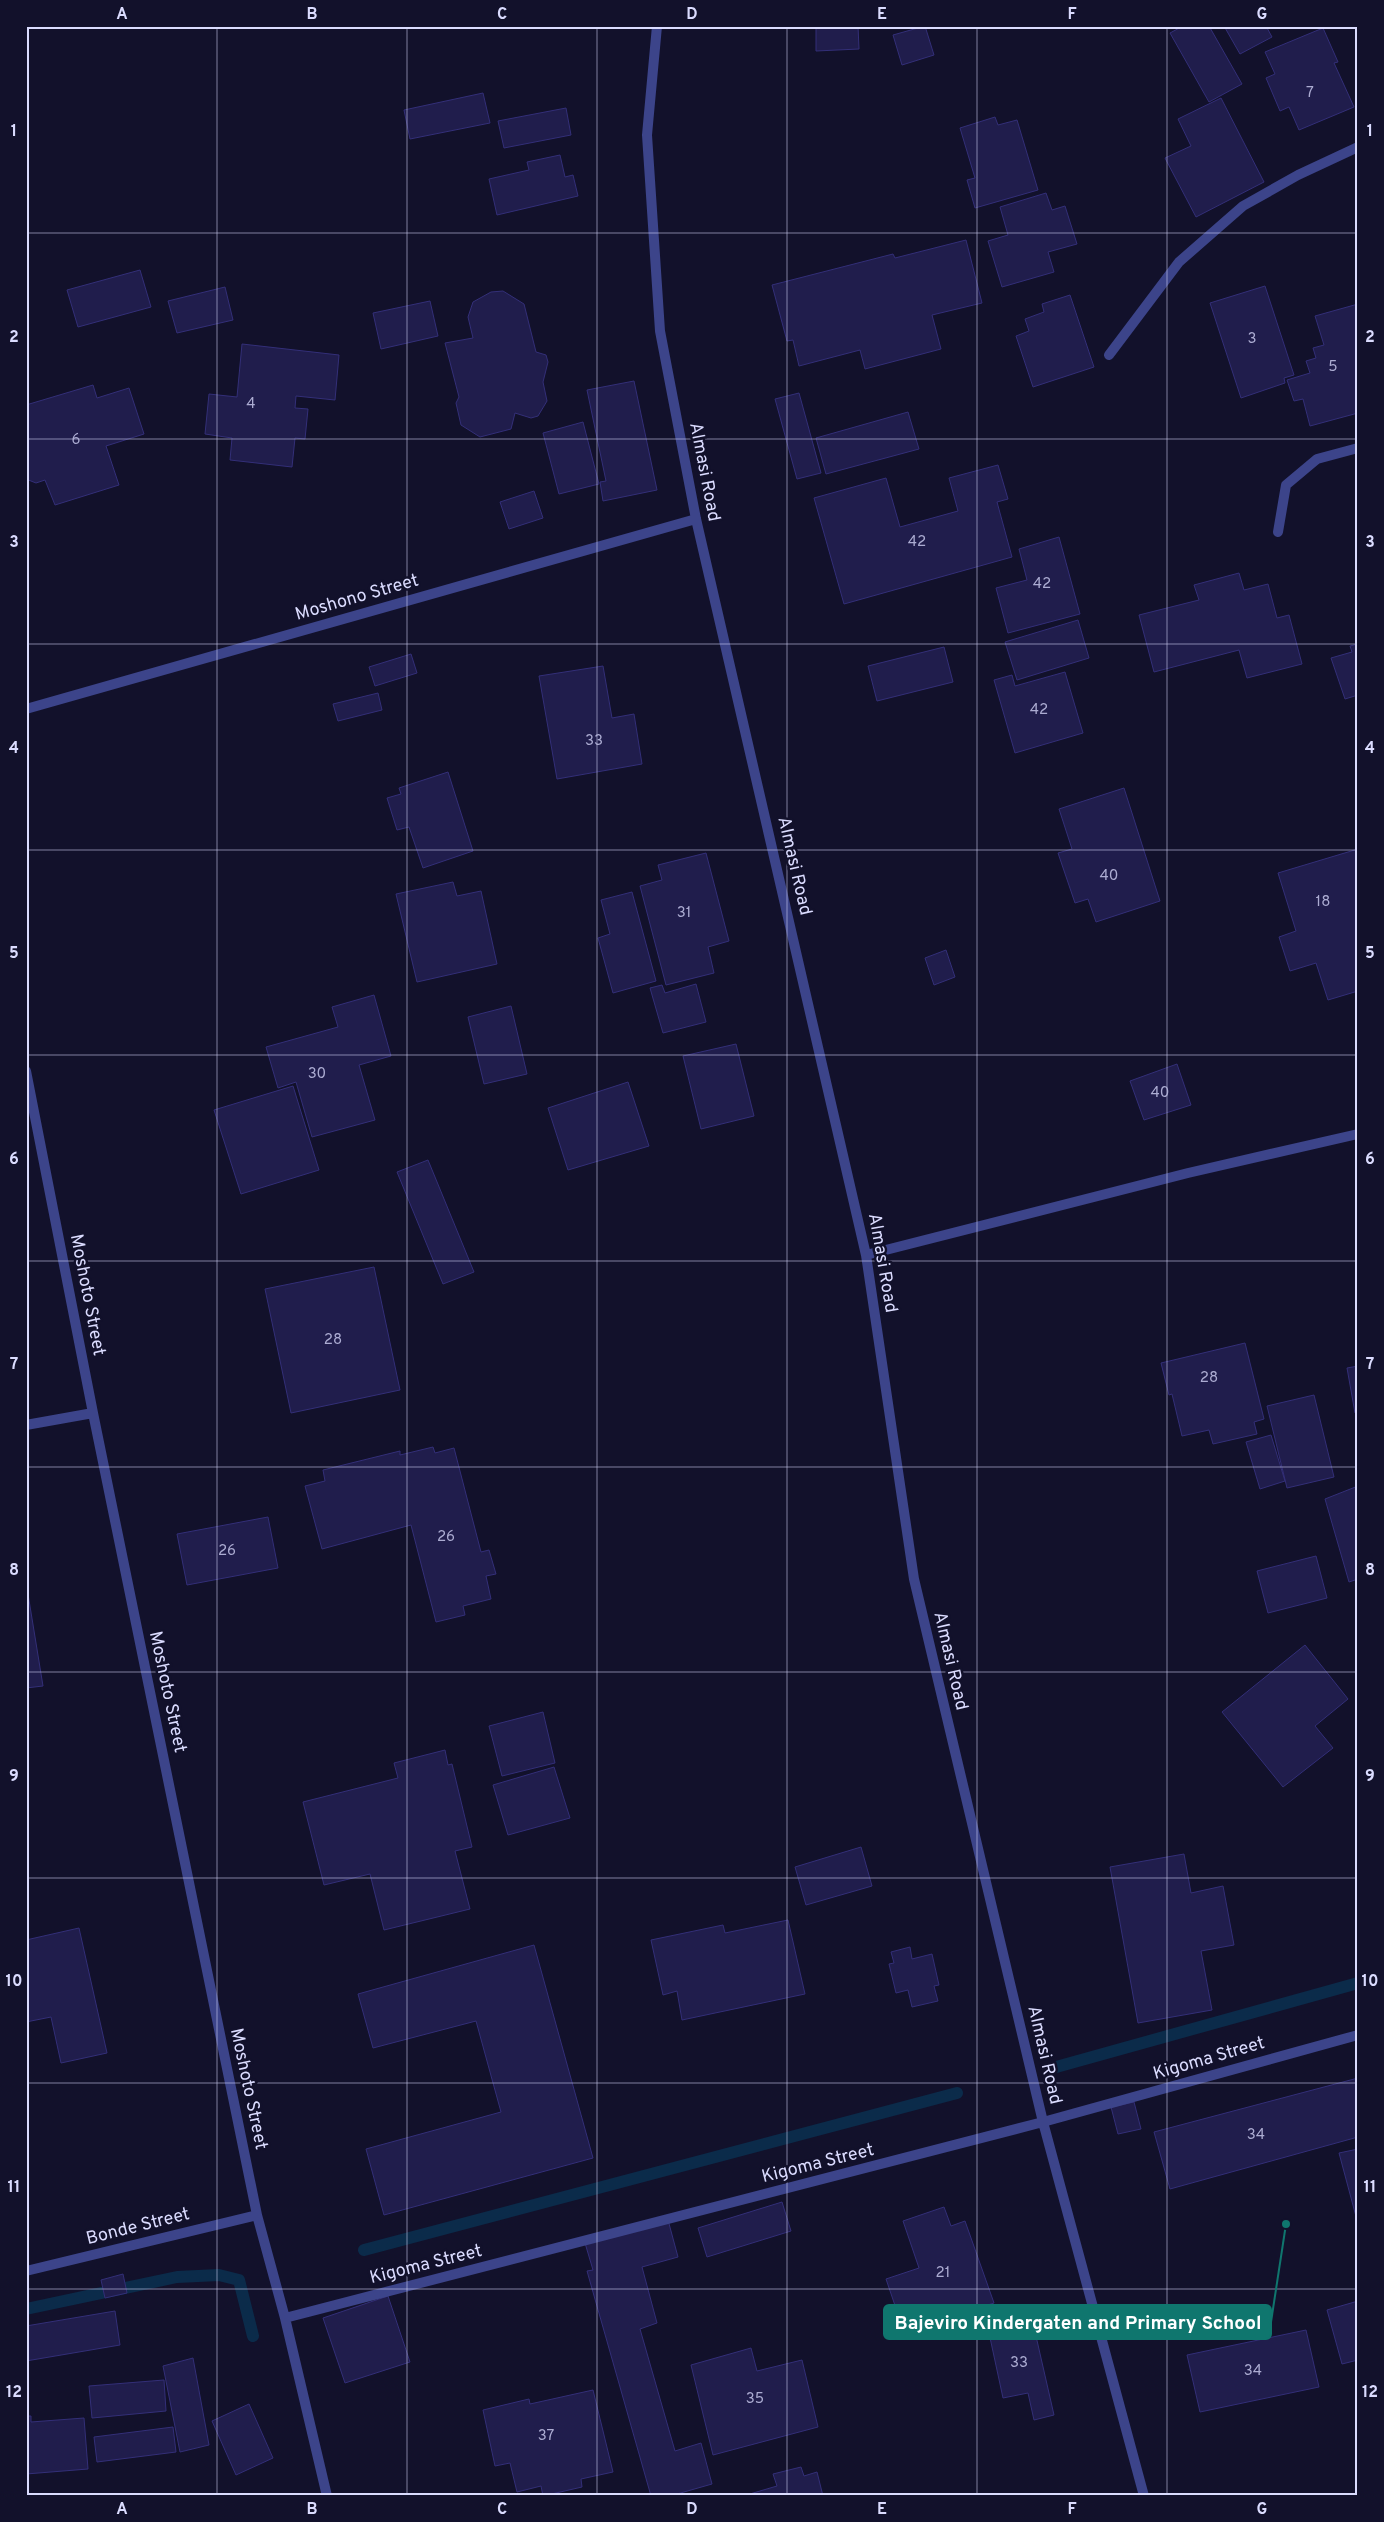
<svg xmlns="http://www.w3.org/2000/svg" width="1384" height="2522" font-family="Overpass,sans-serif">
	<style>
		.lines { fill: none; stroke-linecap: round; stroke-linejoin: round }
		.stream { stroke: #0b2b4a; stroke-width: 12 }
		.building { fill: #201d4c; stroke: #332f78 }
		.street { stroke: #3c448a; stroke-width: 10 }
		.grid { fill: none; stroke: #dbdcff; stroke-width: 1; stroke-opacity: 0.55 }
		.labels { text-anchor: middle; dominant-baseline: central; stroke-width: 5; stroke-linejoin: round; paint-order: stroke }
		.number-label { font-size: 15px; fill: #acacd2 }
		.street-label { font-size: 18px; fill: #dbdcff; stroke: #12112b }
		.leader { fill: none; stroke: #0f766e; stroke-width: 2 }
		.callout-dot { fill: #0f766e; stroke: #12112b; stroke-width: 2 }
		.callout { fill: #0f766e; stroke: #0f766e; stroke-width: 2 }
		.callout-label { font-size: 19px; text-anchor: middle; font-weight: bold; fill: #fff }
		.neatline { fill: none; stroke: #dbdcff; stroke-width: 2 }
		.grid-label { font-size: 16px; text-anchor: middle; font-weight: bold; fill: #dbdcff }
	</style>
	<rect width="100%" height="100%" fill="#12112b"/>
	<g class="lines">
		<path class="stream" d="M1049,2069L1358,1983
			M364,2250L957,2093
			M26,2309L177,2277L219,2275L239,2280L253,2336"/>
	</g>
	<path class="building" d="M816,26H858L859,49L816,51Z
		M925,26L934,55L902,65L893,35Z
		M1183,26H1209L1242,84L1209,102L1170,33Z
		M1224,26H1266L1272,37L1240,54Z
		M1323,28L1338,62L1334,63L1354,107L1299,130L1289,107L1280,111L1266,78L1275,74L1265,52Z
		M483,93L490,123L410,139L404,110Z
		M1221,98L1264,182L1196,217L1165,158L1191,146L1178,119Z
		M566,108L571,135L504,148L498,121Z
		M995,117L998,125L1017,120L1038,190L975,208L967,180L975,178L960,128Z
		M560,155L565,177L573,175L578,196L497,215L489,179L529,170L527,162Z
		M1046,193L1052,210L1065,206L1077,244L1048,252L1054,272L1002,287L988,241L1008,235L1000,207Z
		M966,240L982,303L932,315L941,349L865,369L860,350L799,366L793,340L787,341L772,285L893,254L895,258Z
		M140,270L151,307L78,327L67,290Z
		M1265,286L1294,375L1284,378L1285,383L1241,398L1210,303Z
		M225,287L233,320L177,333L168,301Z
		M503,291L524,304L536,352L546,355L548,362L543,382L547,401L538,416L531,418L515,413L511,429L480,437L461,425L456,403L459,397L445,343L473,338L468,317L473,302L491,292Z
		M1070,295L1094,367L1033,387L1016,336L1029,331L1025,319L1044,312L1042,304Z
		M430,301L438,336L381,349L373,313Z
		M1358,304V413L1310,426L1303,399L1294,401L1287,380L1310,373L1306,361L1316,358L1313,348L1324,345L1315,316Z
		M242,344L339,355L335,400L296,396L295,408L308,409L305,439L295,438L292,467L230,460L232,438L205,434L209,394L237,397Z
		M634,381L657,490L603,501L600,482L606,481L587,390Z
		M93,385L97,398L129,388L144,434L106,446L119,485L55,505L45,480L36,483L26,479V405Z
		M799,393L821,473L797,479L775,399Z
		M908,412L919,449L826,474L816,438Z
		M583,422L599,484L559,494L543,433Z
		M998,465L1008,499L997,502L1012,557L844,604L814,498L886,478L900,527L958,511L949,478Z
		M534,491L543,518L509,529L500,502Z
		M1059,537L1080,614L1008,633L996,588L1027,580L1019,549Z
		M1239,573L1244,590L1268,584L1277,618L1289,615L1302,664L1247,678L1239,650L1154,672L1139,615L1199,600L1194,585Z
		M1078,620L1089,658L1017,680L1005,642Z
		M1358,644V695L1345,699L1331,658L1352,652L1350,646Z
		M944,647L953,682L877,701L868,666Z
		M411,654L417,673L375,686L369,667Z
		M603,666L612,718L634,714L642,764L557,779L539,676Z
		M1065,672L1083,733L1015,753L994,680L1012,675L1015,686Z
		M378,693L382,710L338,721L333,704Z
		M448,772L473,851L423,868L409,827L397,830L387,798L401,794L399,788Z
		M1124,788L1160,901L1096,922L1088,899L1075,903L1058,853L1072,849L1059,809Z
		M1358,849V991L1328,1000L1316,963L1290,971L1279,937L1296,931L1278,873Z
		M706,853L729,941L708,947L714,973L666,985L640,886L662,880L658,865Z
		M453,882L457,896L481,891L497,964L417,982L396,894Z
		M632,892L656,981L613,993L598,938L610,934L601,900Z
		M946,950L955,977L934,985L925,958Z
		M696,984L706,1022L663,1033L650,988L662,985L665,993Z
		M374,995L391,1056L359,1065L375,1120L312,1137L296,1082L278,1088L266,1047L338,1027L332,1007Z
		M511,1006L527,1074L484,1084L468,1017Z
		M736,1044L754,1116L701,1129L683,1056Z
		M1177,1064L1191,1105L1144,1120L1130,1081Z
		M628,1082L649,1146L568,1170L548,1108Z
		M293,1086L319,1170L241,1194L214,1110Z
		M428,1160L474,1272L443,1284L397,1172Z
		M374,1267L400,1390L291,1413L265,1289Z
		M1245,1343L1264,1419L1254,1422L1257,1434L1213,1444L1209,1430L1182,1436L1172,1394L1169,1395L1161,1363Z
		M1358,1366V1412L1355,1413L1347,1368Z
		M1314,1395L1334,1477L1287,1488L1267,1406Z
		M1271,1435L1285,1481L1260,1489L1246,1442Z
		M433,1447L435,1453L454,1448L481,1552L489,1550L496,1574L486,1576L491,1599L463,1606L465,1615L436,1622L411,1525L322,1549L305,1486L325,1481L323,1470L400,1451V1455Z
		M1358,1486V1579L1349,1582L1325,1499Z
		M268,1517L278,1568L187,1585L177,1534Z
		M1316,1556L1327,1598L1268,1613L1257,1571Z
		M28,1594L43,1686L26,1688V1595Z
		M1305,1645L1348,1699L1315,1726L1333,1748L1283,1787L1222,1712Z
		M543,1712L555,1763L502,1776L489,1726Z
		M445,1750L448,1765L452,1764L472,1847L455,1851L470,1909L384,1930L370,1874L324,1885L303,1802L398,1778L394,1763Z
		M554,1767L570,1818L508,1835L493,1785Z
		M861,1847L872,1886L806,1905L795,1867Z
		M1184,1854L1191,1893L1223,1886L1234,1945L1201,1951L1212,2010L1138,2023L1110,1867Z
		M788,1920L805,1994L682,2020L677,1991L663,1995L651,1940L723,1925L725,1933Z
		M79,1928L107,2053L61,2063L51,2017L26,2022V1940Z
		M534,1945L593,2158L384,2215L366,2149L501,2112L476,2021L373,2048L358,1994Z
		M910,1947L912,1959L932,1954L939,1985L934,1986L938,2001L912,2007L908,1990L896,1993L889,1964L894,1963L891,1952Z
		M1358,2078V2137L1170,2189L1154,2132Z
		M1134,2102L1141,2129L1118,2134L1111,2107Z
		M1358,2149V2224L1339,2153Z
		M782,2202L791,2231L707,2257L698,2228Z
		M944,2207L951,2226L965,2221L994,2303L972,2310L976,2321L940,2333L936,2321L904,2332L886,2279L919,2268L903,2221Z
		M668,2220L678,2257L642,2267L657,2323L640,2329L675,2451L701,2443L712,2484L670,2496H651L587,2271L593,2270L585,2243Z
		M123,2274L127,2293L105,2298L101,2280Z
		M388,2296L410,2362L345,2383L323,2318Z
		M1358,2301V2360L1342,2364L1327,2310Z
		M115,2311L120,2345L26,2361V2326Z
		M1033,2323L1054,2415L1034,2420L1028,2393L1003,2398L989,2333Z
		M1306,2330L1319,2387L1200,2412L1187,2355Z
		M751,2348L757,2371L802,2360L818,2427L713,2455L691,2365Z
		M193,2358L209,2445L180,2452L163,2366Z
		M164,2380L166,2411L92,2418L89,2386Z
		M593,2390L613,2472L581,2479L582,2487L543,2496L541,2486L517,2492L510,2463L495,2466L483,2410L529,2399L530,2404Z
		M249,2404L273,2458L236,2475L212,2421Z
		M26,2416H31V2422L84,2418L88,2469L26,2474Z
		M173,2427L176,2452L97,2462L94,2437Z
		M801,2467L804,2476L817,2472L823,2496H743L777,2486L773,2474Z"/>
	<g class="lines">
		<path class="street" d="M657,26L647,135L660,331L696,519L866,1255L914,1579L1043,2122L1144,2496
			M1109,355L1179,262L1243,206L1298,175L1358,147
			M1278,532L1286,485L1317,459L1358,448
			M26,709L696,519
			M26,1071L93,1413L257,2215L285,2318L327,2496
			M866,1255L1188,1173L1358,1134
			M26,1425L93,1413
			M26,2271L257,2215
			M285,2318L1043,2122L1358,2035"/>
	</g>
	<path class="grid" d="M217,26V2496M407,26V2496M597,26V2496M787,26V2496M977,26V2496M1167,26V2496M26,233H1358M26,439H1358M26,644H1358M26,850H1358M26,1055H1358M26,1261H1358M26,1467H1358M26,1672H1358M26,1878H1358M26,2083H1358M26,2289H1358"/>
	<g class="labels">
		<g class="number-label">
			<text x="1310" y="93">7</text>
			<text x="1252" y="339">3</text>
			<text x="1333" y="367">5</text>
			<text x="251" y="404">4</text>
			<text x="76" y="440">6</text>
			<text x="917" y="542">42</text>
			<text x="1042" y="584">42</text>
			<text x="1039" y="710">42</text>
			<text x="594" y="741">33</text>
			<text x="1109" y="876">40</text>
			<text x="1323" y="902">18</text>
			<text x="684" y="913">31</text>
			<text x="317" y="1074">30</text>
			<text x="1160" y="1093">40</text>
			<text x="333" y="1340">28</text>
			<text x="1209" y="1378">28</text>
			<text x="446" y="1537">26</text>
			<text x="227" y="1551">26</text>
			<text x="1256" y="2135">34</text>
			<text x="943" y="2273">21</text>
			<text x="1019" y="2363">33</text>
			<text x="1253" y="2371">34</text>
			<text x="755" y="2399">35</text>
			<text x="546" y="2436">37</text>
		</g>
		<g class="street-label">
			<text transform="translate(704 472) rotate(79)">Almasi Road</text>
			<text transform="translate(357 598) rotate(-16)">Moshono Street</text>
			<text transform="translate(794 866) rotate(77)">Almasi Road</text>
			<text transform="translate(882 1263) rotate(80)">Almasi Road</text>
			<text transform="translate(87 1295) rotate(79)">Moshoto Street</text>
			<text transform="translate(950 1661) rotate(77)">Almasi Road</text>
			<text transform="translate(167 1692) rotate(78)">Moshoto Street</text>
			<text transform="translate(1044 2055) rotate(77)">Almasi Road</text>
			<text transform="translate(1209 2059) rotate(-16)">Kigoma Street</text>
			<text transform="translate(248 2089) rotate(78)">Moshoto Street</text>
			<text transform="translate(818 2164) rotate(-14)">Kigoma Street</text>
			<text transform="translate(138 2227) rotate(-14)">Bonde Street</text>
			<text transform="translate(426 2265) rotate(-14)">Kigoma Street</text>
		</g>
	</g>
	<path class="leader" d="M1286 2224L1271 2322"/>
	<circle class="callout-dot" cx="1286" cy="2224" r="5"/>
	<rect class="callout" x="884" y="2305" width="387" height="34" rx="5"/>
	<g class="callout-label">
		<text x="1078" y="2329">Bajeviro Kindergaten and Primary School</text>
	</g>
	<rect width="1384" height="2522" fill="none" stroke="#12112b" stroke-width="55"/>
	<rect x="28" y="28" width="1328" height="2466" class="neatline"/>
	<g class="grid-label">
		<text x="122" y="19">A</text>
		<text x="312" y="19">B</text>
		<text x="502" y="19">C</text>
		<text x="692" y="19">D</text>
		<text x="882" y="19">E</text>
		<text x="1072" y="19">F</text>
		<text x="1262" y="19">G</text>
		<text x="14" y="136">1</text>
		<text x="1370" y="136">1</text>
		<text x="14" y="342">2</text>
		<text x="1370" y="342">2</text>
		<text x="14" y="547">3</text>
		<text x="1370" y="547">3</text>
		<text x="14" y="753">4</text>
		<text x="1370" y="753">4</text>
		<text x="14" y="958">5</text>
		<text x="1370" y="958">5</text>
		<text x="14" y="1164">6</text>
		<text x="1370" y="1164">6</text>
		<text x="14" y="1369">7</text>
		<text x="1370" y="1369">7</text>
		<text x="14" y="1575">8</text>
		<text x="1370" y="1575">8</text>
		<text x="14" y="1781">9</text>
		<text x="1370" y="1781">9</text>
		<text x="14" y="1986">10</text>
		<text x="1370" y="1986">10</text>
		<text x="14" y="2192">11</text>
		<text x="1370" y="2192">11</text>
		<text x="14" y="2397">12</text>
		<text x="1370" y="2397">12</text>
		<text x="122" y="2514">A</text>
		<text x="312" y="2514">B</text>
		<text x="502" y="2514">C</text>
		<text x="692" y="2514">D</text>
		<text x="882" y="2514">E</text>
		<text x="1072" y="2514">F</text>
		<text x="1262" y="2514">G</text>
	</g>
</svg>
